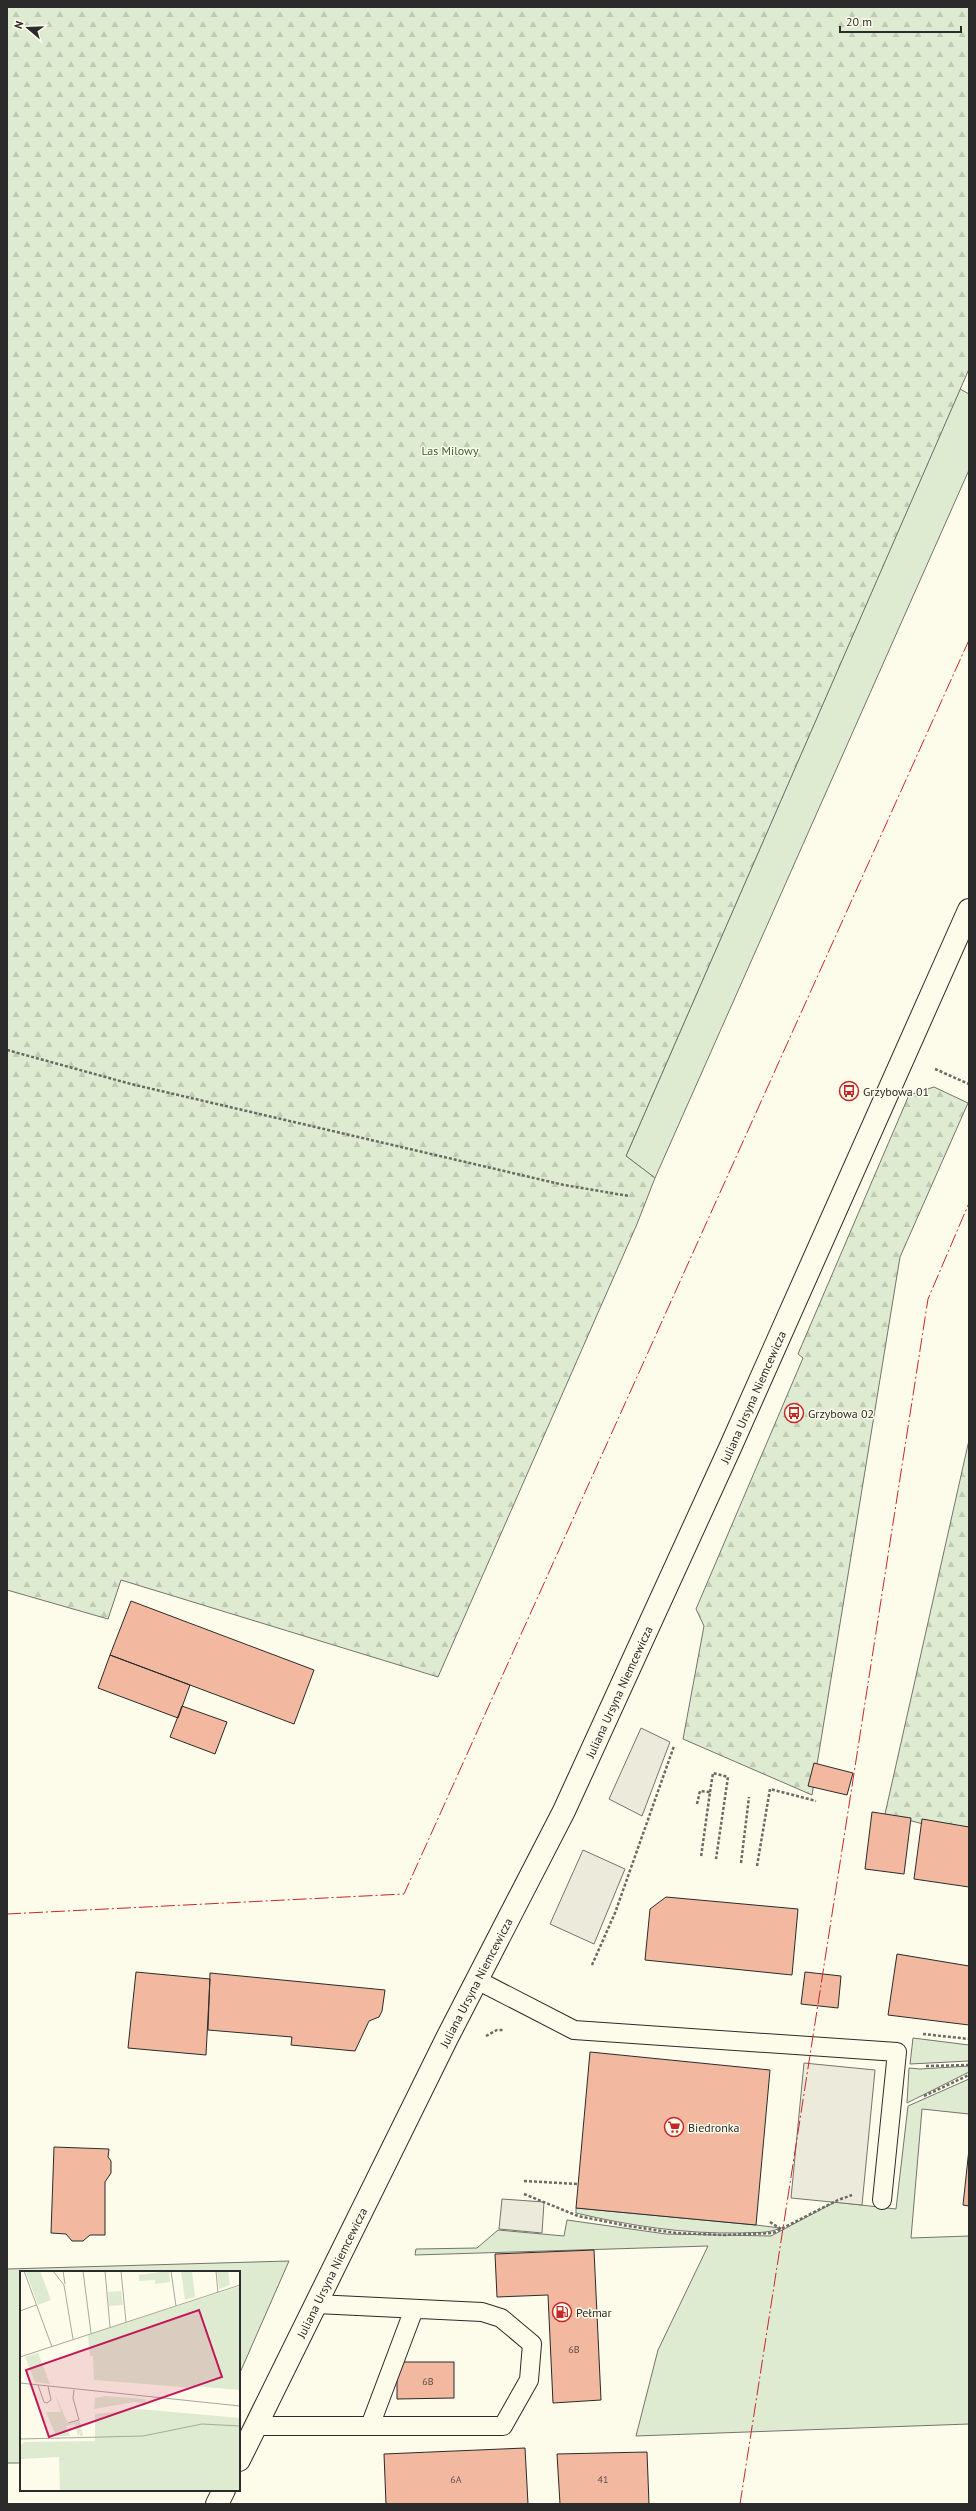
<svg xmlns="http://www.w3.org/2000/svg" width="976" height="2511" font-family="'PT Sans',sans-serif">
	<style>
		.green { fill: #deebd1; stroke: #74746e }
		.forest { fill: url(#forest-firs); stroke: #74746e }
		.parking { fill: #eceadb; stroke: #74746e }
		.building { fill: #f2b8a0; stroke: #2b2b2b }
		.lines { fill: none; stroke-linecap: round; stroke-linejoin: round }
		.service-casing { stroke: #2b2b2b; stroke-width: 20 }
		.tertiary-casing { stroke: #2b2b2b; stroke-width: 24 }
		.path { stroke: #6a6964; stroke-width: 2.5; stroke-dasharray: 3 2; stroke-linecap: butt }
		.service { stroke: #fdfbea; stroke-width: 18 }
		.tertiary { stroke: #fdfbea; stroke-width: 22 }
		.power { stroke: #c62828; stroke-width: 1; stroke-dasharray: 14 3 2 3; stroke-linecap: butt }
		.labels { text-anchor: middle; dominant-baseline: central; stroke-width: 3; stroke-linejoin: round; paint-order: stroke }
		.number-label { font-size: 10px; fill: #5d4e48 }
		.park-label { font-size: 12px; fill: #34623c; stroke: #fdfbea }
		.poi-label { font-size: 12px; fill: #2b2b2b; stroke: #fdfbea; text-anchor: start }
		.street-label { font-size: 12px; fill: #2b2b2b; stroke: #fdfbea }
		.inset-road { fill: none; stroke: #a9a89e; stroke-width: 1 }
		.view { fill: #c2185b; fill-opacity: 0.15; stroke: #c2185b; stroke-width: 2 }
		.inset-edge { fill: none; stroke: #2b2b2b; stroke-width: 2 }
	</style>
	<defs>
		<pattern id="forest-firs" width="22" height="20" patternUnits="userSpaceOnUse"><rect width="22" height="20" fill="#deebd1"/><path d="M5 1l3.5 6h-7zM16 11l3.5 6h-7z" fill="#bfcab4"/></pattern>
	</defs>
	<rect width="100%" height="100%" fill="#fdfbea"/>
	<path class="green" d="M960,389L969,394V470L655,1178L626,1156Z
		M913,2038L969,2045V2061L910,2064Z
		M969,2066V2072L907,2103L909,2068L920,2069Z
		M969,2079V2114L922,2109L911,2238L969,2236V2424L636,2436L658,2350L708,2246L415,2255L416,2249L477,2248L498,2230L564,2236L567,2220L666,2234L771,2236L835,2202L896,2209L908,2106Z
		M576,2208L756,2225L780,2228C768,2234 754,2232 741,2233C684,2234 631,2226 576,2213Z
		M289,2261L239,2375V2272H21V2463H7V2269Z"/>
	<path class="forest" d="M7,7H969V369L626,1156L655,1178L637,1224L438,1677L121,1580L108,1619L7,1590Z
		M934,1087L968,1103L900,1257L812,1795L683,1739L704,1626L696,1609L803,1358L798,1354L909,1095Z
		M969,1440V1836L885,1814Z"/>
	<path class="parking" d="M641,1728L670,1742L642,1816L609,1799Z
		M583,1850L625,1869L594,1944L550,1924Z
		M804,2063L875,2070L862,2205L791,2198Z
		M502,2199L544,2202L542,2233L499,2229Z"/>
	<path class="building" d="M131,1601L314,1670L294,1724L110,1655Z
		M110,1655L190,1685L178,1718L98,1688Z
		M182,1706L227,1722L215,1754L170,1737Z
		M814,1763L853,1773L847,1795L808,1786Z
		M872,1812L911,1818L904,1874L865,1869Z
		M922,1819L969,1827V1887L914,1879Z
		M666,1897L798,1909L792,1975L645,1960L650,1909Z
		M897,1954L969,1966V2025L888,2015Z
		M136,1972L210,1979L206,2055L128,2048Z
		M805,1972L841,1976L838,2008L801,2004Z
		M210,1973L385,1990L382,2011L379,2017L369,2021L355,2051L291,2045L292,2037L208,2030Z
		M590,2052L770,2070L756,2225L576,2208Z
		M54,2147L109,2149L108,2157L111,2161V2173L105,2182V2235H90L83,2241H72L66,2234L51,2233Z
		M969,2149V2206L963,2205Z
		M594,2250L601,2400L553,2403L548,2295L497,2297L495,2254Z
		M397,2362H454V2398L397,2399Z
		M525,2448L528,2504H386L384,2454Z
		M647,2452L649,2504H560L557,2454Z"/>
	<g class="lines">
		<g class="service-casing">
			<path id="service" d="M477,1980L574,2030L897,2052L882,2200
				M256,2426H503L529,2380L532,2344L501,2318L482,2312L316,2304
				M370,2426L414,2309"/>
		</g>
		<g class="tertiary-casing">
			<g id="tertiary">
				<path id="s1" d="M239,2460L447,2038L564,1811L730,1448L969,910"/>
				<path d="M217,2504L224,2490"/>
			</g>
		</g>
		<path class="path" d="M7,1050L131,1084L564,1185L629,1196
			M935,1069L969,1084
			M710,1792L713,1773L728,1777L716,1859
			M697,1804L700,1791L710,1792L701,1857
			M741,1863L749,1797
			M757,1866L770,1789L816,1801
			M592,1965L615,1913L674,1746
			M923,2034L969,2039
			M486,2036L497,2030H504
			M926,2066L969,2065
			M924,2096L969,2075
			M524,2181L578,2184
			M524,2194L578,2216L628,2226L676,2233L724,2235L773,2233L838,2200L852,2195
			M770,2222L781,2229"/>
		<use href="#service" class="service"/>
		<use href="#tertiary" class="tertiary"/>
		<path class="power" d="M7,1914L404,1894L969,640
			M740,2504L928,1299L969,1203"/>
	</g>
	<defs>
		<g id="bus-ring" transform="scale(1)"><circle r="9.5" fill="#fdfbea" stroke="#c62828" stroke-width="1.5"/><path d="M-5-6H5V4H4V6H2V4H-2V6H-4V4H-5ZM-3.5-4V0h7V-4ZM-3.5 1.2v1.5H-2V1.2ZM2 1.2v1.5H3.5V1.2Z" fill="#c62828"/></g>
		<g id="supermarket-ring" transform="scale(1)"><circle r="9.5" fill="#fdfbea" stroke="#c62828" stroke-width="1.5"/><path d="M-6-5.5h2.5l.6 2H6L4.5 2H-2.5L-4.4-4H-6ZM-1.5 3.2a1.3 1.3 0 1 0 .1 0ZM3 3.2a1.3 1.3 0 1 0 .1 0Z" fill="#c62828"/></g>
		<g id="fuel-ring" transform="scale(1)"><circle r="9.5" fill="#fdfbea" stroke="#c62828" stroke-width="1.5"/><path d="M-5.5-6h7V0h2V4h1.3V-2.5L3-4.5l.8-.8L6-3V5H2.5V1h-1V6h-7ZM-4.2-4.7v3.2H.2V-4.7Z" fill="#c62828"/></g>
	</defs>
	<g fill-rule="evenodd">
		<use href="#bus-ring" x="849" y="1091"/>
		<use href="#bus-ring" x="794" y="1413"/>
		<use href="#supermarket-ring" x="674" y="2127"/>
		<use href="#fuel-ring" x="562" y="2312"/>
	</g>
	<g class="labels">
		<g class="number-label">
			<text x="574" y="2349">6B</text>
			<text x="428" y="2381">6B</text>
			<text x="456" y="2479">6A</text>
			<text x="603" y="2479">41</text>
		</g>
		<g class="park-label">
			<text x="450" y="450">Las Milowy</text>
		</g>
		<g class="poi-label">
			<text x="863" y="1091">Grzybowa 01</text>
			<text x="808" y="1413">Grzybowa 02</text>
			<text x="688" y="2127">Biedronka</text>
			<text x="576" y="2312">Pełmar</text>
		</g>
		<g class="street-label">
			<text stroke="none"><textPath href="#s1" startOffset="1181">Juliana Ursyna Niemcewicza</textPath></text>
			<text stroke="none"><textPath href="#s1" startOffset="857">Juliana Ursyna Niemcewicza</textPath></text>
			<text stroke="none"><textPath href="#s1" startOffset="533">Juliana Ursyna Niemcewicza</textPath></text>
			<text stroke="none"><textPath href="#s1" startOffset="209">Juliana Ursyna Niemcewicza</textPath></text>
		</g>
	</g>
	<g transform="translate(20 2271)">
		<rect width="220" height="220" fill="#fdfbea"/>
		<path d="M20,0L31,29L18,34L6,1ZM149,0L150,11L135,13V9L119,10V4ZM197,0H208L210,14L199,18ZM101,20L103,34L89,35L88,21ZM18,82L30,113L15,111L5,86ZM114,110L175,114L174,117L113,112ZM34,121L48,153L60,150L63,165H60V162L58,165L55,153L46,155L50,165H36L26,141H41Z" fill="#deebd1"/>
		<path d="M161,0H172L175,26L165,29ZM220,15V119L114,110L113,112L74,109L73,85H70L68,64ZM85,125L125,128L126,132L114,131L74,138L75,127ZM119,138L220,147V220H22L40,219L39,186L1,188V174L4,171L75,170V143Z" fill="#deebd1"/>
		<path class="inset-road" d="M4,0L32,76M33,0L44,14L53,68M43,0L45,13M63,0L71,62M85,0L90,56M101,0L106,51M151,0L156,35M196,0L198,22M0,40L16,34M0,86L220,14M0,112L220,135M18,114L24,131L27,132L31,129L28,115M48,152L59,149L53,127L54,119M0,168L123,165L182,153L220,155"/>
		<path class="view" d="M179,39L202,106L29,166L6,99Z"/>
		<rect width="220" height="220" class="inset-edge"/>
	</g>
	<rect width="976" height="2511" fill="none" stroke="#2b2b2b" stroke-width="16"/>
	<g transform="translate(28 28) rotate(289)" stroke="#fdfbea" stroke-width="3" paint-order="stroke">
	<path d="M0-3L7 15L0 10L-7 15Z" fill="#2b2b2b"/>
	<text y="-6" font-size="11" font-weight="bold" text-anchor="middle" fill="#2b2b2b">N</text>
	</g>
	<path d="M840 26v6h121v-6" fill="none" stroke="#2b2b2b" stroke-width="2"/>
	<text x="846" y="26" font-size="12" fill="#2b2b2b" stroke="#fdfbea" stroke-width="3" paint-order="stroke">20 m</text>
</svg>
